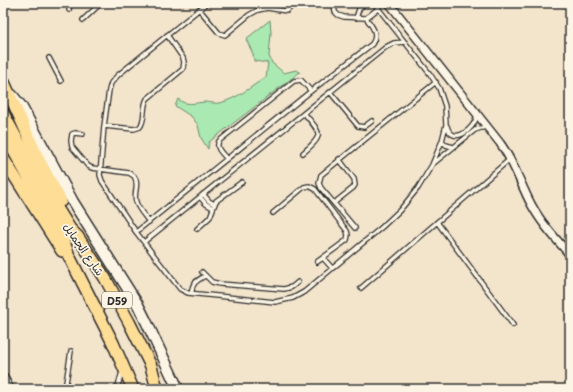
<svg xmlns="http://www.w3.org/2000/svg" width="573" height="392" font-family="'Playpen Sans','Playpen Sans Arabic',sans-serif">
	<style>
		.green { fill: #aae9b1; stroke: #6a8a6e }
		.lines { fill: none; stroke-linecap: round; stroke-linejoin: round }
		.service-casing { stroke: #2b2b2b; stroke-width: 6 }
		.minor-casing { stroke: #2b2b2b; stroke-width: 10 }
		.secondary-casing { stroke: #2b2b2b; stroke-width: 13 }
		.primary-casing { stroke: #2b2b2b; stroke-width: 14 }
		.service { stroke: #fcf5e5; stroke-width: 3.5 }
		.minor { stroke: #fcf5e5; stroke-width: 7 }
		.secondary { stroke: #fcf5e5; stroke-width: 10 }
		.primary { stroke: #fedd96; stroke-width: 11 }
		.labels { text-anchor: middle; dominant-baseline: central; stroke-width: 3.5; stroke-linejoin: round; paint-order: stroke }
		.shield { fill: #fcf5e5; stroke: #6a6863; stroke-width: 1 }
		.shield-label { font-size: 10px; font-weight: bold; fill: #2b2b2b }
		.street-label { font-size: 11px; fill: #2b2b2b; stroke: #fcf5e5 }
	</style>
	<rect width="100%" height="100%" fill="#f3e4cc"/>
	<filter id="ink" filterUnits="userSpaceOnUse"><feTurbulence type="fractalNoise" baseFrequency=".025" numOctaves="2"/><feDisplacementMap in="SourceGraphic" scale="8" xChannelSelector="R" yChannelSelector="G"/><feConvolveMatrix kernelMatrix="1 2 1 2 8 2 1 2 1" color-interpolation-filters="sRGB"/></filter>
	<g filter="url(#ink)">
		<path class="green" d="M270,20L271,33L269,56L272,63L284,73L296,70L300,72L209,142L208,149L201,138L198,125L192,117L175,106L178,99C185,106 196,103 204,102C210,102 215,104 220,103C238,98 251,87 266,77L268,63L254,61L253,54L246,39Z"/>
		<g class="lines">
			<g class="service-casing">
				<path id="service" d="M207,3L118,75L111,83L109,90L104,126L100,175L102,181L136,232L180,289L188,293L275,302L293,298L304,292L382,227L400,210L418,188L432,165L442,141L446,125L445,106L439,88L430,74L374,3
					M334,3L335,12L338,15L344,17L366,18L379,8
					M199,9L219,33L225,35L249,15L258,10L267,8L287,11L290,8L291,3
					M69,10L70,3
					M356,18L359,9L365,3
					M83,20L101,3
					M49,58L61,81
					M330,92L358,126L364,127L372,121
					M104,126L134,129L140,127C146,119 142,108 147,99L183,69L184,62L183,58L167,35
					M447,126C452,146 475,130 477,115
					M83,134L75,133L72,134L71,141L72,147L88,166L92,168L129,173L134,176C140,184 133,193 136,202C138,209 145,216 149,222
					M442,141L446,145L453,147
					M303,153C325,134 321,134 304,113
					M227,159C222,153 215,148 219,141L294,81L301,80L311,91
					M434,163L475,130L481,128L488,127
					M203,194L209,201L214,204
					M200,197L206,204L213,208
					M334,203L353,188L355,185L354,179L339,159
					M273,213L304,187L309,186L315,189L347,231L348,235L347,240L317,262
					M437,222L513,325
					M355,228L321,188L319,183L321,175L436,82
					M197,229L210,217L216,201L242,182
					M136,232L311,91L372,44C379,34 372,26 366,18
					M144,242L386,47L394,43L405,42
					M323,258L332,268
					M202,272L212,282L220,284L284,289L292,287L298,282
					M361,288L510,159
					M192,293C191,283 198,280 205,276
					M65,389L71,351
					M117,389L122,372"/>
			</g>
			<g class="minor-casing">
				<path id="minor" d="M389,3L500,143C514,162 520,183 531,204C541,223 556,239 570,255"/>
			</g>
			<g class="secondary-casing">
				<path id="secondary" d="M12,95L21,106L73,202L138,305L146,321L178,389
					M3,379L8,389"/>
			</g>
			<g class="primary-casing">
				<path id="primary" d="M3,80L39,160L61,201
					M3,113L36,174L70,229L78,237L105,278L129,322L151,366L157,389
					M3,132L63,239L69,256L113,343L133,389
					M3,158L62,251"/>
			</g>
			<use href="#service" class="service"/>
			<use href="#minor" class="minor"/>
			<use href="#secondary" class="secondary"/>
			<use href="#primary" class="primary"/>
		</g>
	</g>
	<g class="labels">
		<rect class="shield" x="102" y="292" width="30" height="16" rx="3"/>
		<g class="shield-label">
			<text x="117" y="300">D59</text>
		</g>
		<g class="street-label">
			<text transform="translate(84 249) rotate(55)">شارع الجمايل</text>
		</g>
	</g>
	<rect width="573" height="392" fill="none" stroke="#fcf5e5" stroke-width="16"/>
	<rect x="8" y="8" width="557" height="376" fill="none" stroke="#2b2b2b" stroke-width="1.5" filter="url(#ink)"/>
</svg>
